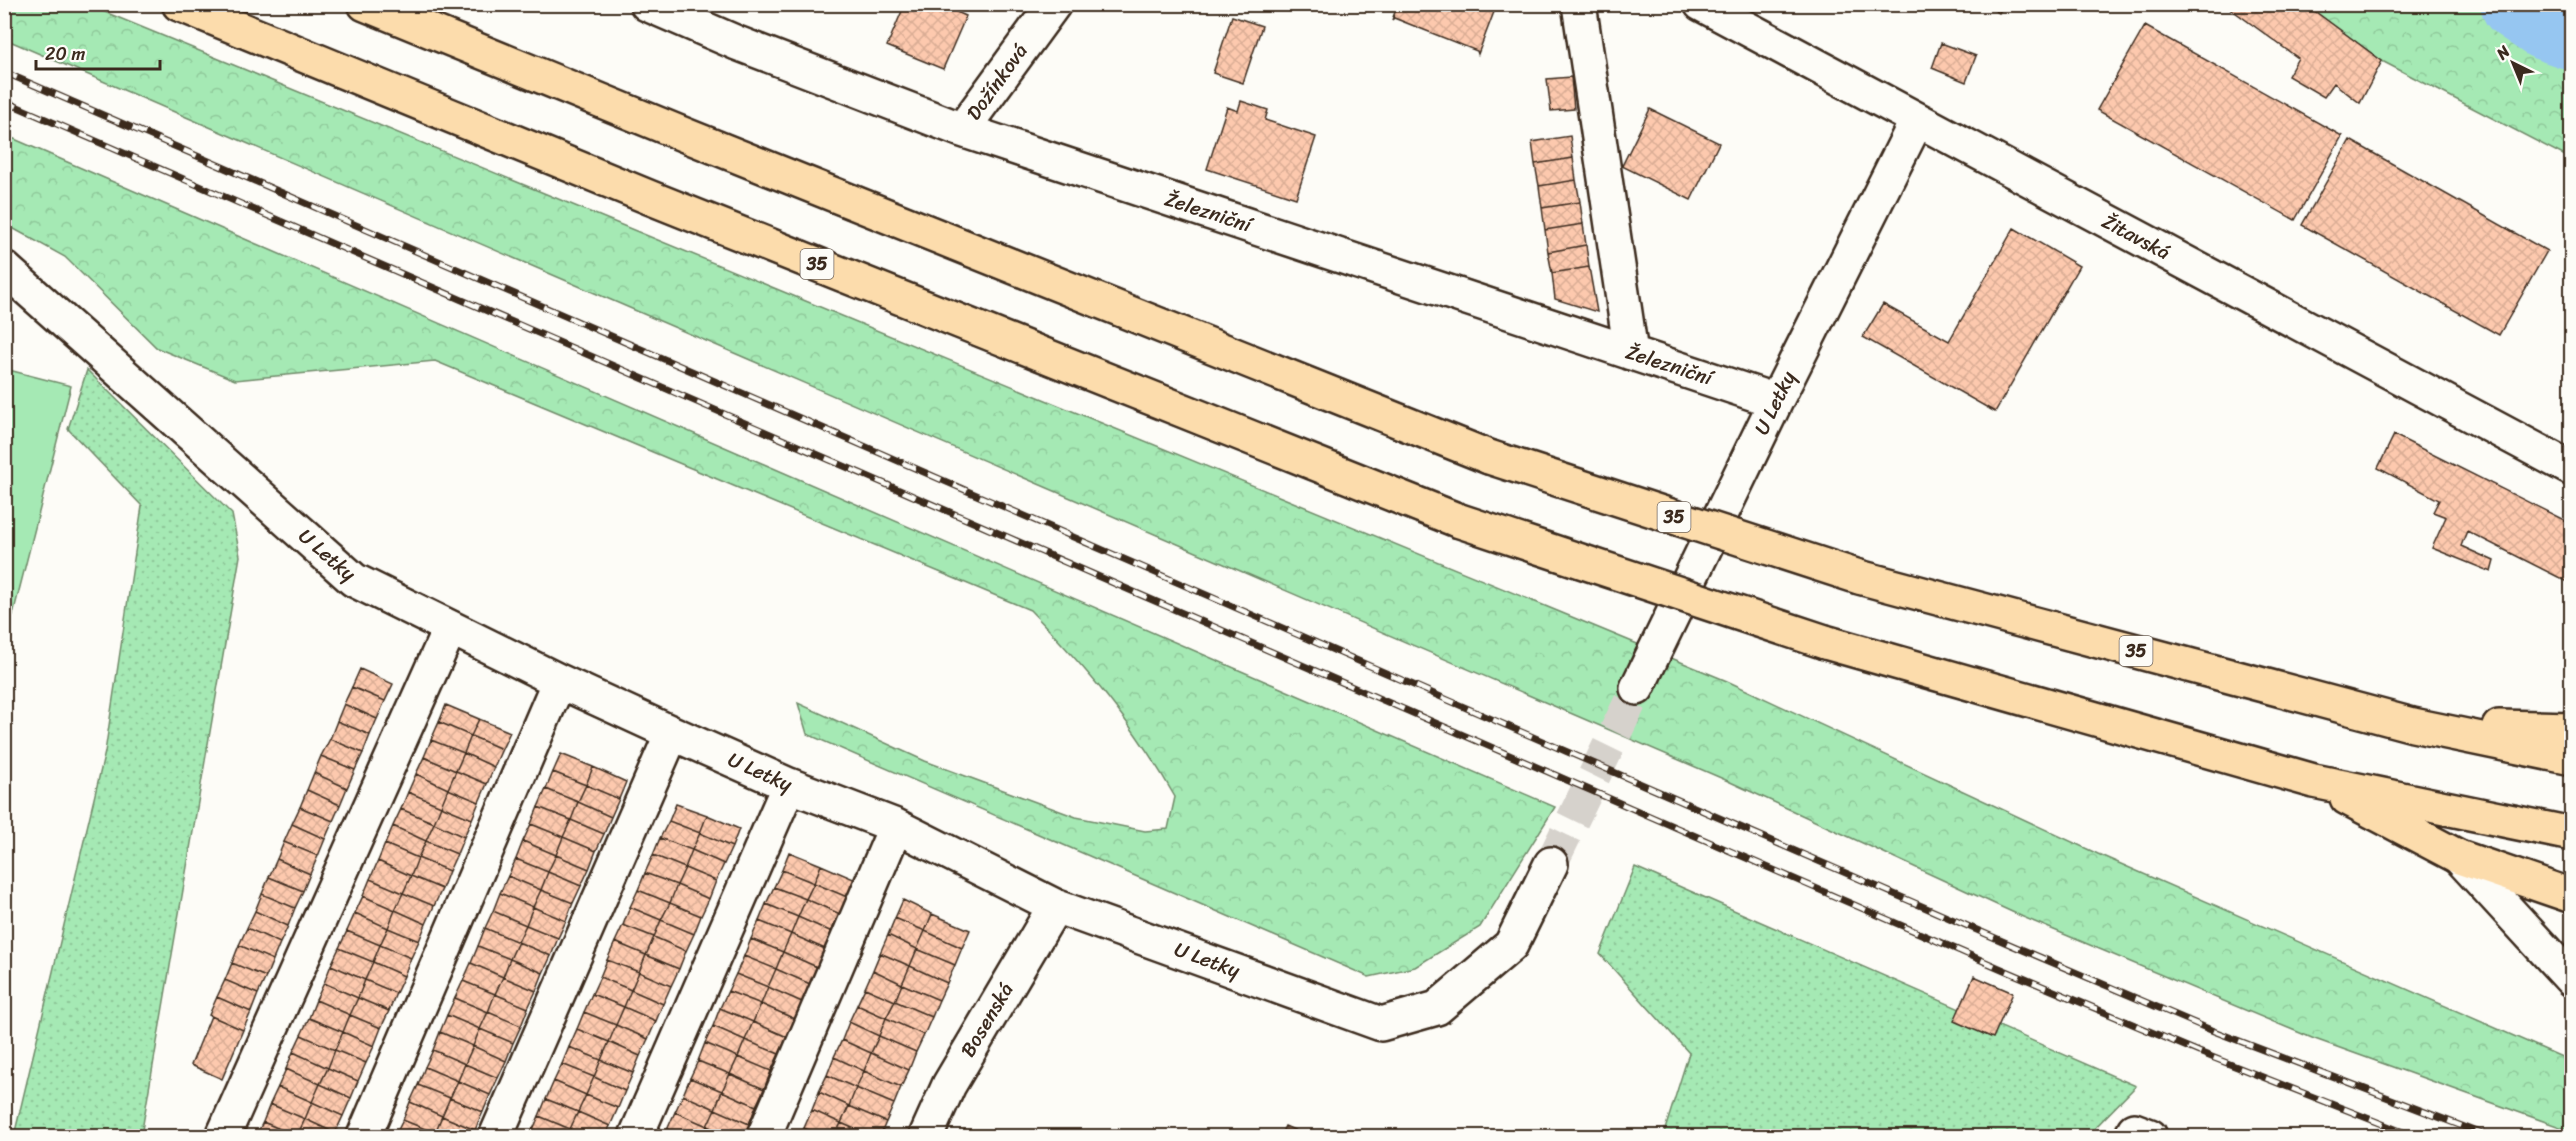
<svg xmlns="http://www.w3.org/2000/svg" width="2576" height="1141" font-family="Sriracha,sans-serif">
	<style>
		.green { fill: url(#green-dots); stroke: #708a69; stroke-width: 1.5 }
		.forest { fill: url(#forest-crowns); stroke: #708a69; stroke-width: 1.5 }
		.pitch { fill: #a5e9b4; stroke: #708a69; stroke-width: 1.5 }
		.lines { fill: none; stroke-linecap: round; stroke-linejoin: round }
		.river { stroke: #96c6f1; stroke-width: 75 }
		.building { fill: url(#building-cross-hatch); stroke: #3b2a1e; stroke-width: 1.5 }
		.minor-tunnel { stroke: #d6d2cc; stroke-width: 33; stroke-dasharray: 33 16; stroke-linecap: butt }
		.minor-casing { stroke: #3b2a1e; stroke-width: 38 }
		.highway-casing { stroke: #3b2a1e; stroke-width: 38 }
		.minor { stroke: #fdfcf7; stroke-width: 33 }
		.highway { stroke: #fcdcac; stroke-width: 33 }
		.rail-casing { stroke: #3b2a1e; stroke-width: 7 }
		.rail { stroke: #fdfcf7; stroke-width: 4.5; stroke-dasharray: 14; stroke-linecap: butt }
		.highway-bridge-casing { stroke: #3b2a1e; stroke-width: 38; stroke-linecap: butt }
		.highway-bridge { stroke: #fcdcac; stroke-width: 33 }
		.labels { text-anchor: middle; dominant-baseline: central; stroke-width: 4.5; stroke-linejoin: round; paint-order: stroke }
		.shield { fill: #fdfcf7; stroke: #75695f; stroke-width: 1.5 }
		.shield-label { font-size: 18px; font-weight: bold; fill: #3b2a1e }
		.street-label { font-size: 20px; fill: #3b2a1e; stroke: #fdfcf7 }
	</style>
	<defs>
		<pattern id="green-dots" width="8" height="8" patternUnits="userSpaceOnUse" patternTransform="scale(1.5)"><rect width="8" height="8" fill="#a5e9b4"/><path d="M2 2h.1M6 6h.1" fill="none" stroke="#8fc89a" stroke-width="1.8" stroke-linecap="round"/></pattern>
		<pattern id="forest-crowns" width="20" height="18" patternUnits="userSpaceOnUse" patternTransform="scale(1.5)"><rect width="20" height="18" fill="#a5e9b4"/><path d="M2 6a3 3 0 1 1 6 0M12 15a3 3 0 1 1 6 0" fill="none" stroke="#8fc89a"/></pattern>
		<pattern id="building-cross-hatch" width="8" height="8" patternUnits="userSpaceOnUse" patternTransform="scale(1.5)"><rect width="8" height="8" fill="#fdc9ae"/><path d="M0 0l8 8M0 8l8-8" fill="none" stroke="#daad95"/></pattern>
	</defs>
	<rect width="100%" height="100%" fill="#fdfcf7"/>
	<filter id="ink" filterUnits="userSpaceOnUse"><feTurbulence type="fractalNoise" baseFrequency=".0167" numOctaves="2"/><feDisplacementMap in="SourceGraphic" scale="12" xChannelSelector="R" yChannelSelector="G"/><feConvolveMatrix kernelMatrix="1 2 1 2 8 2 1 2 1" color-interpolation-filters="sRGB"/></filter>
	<g filter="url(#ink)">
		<path class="green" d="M87,370L232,514L240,556L141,1136H14L105,752L142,506L68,429Z
			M1635,867L2136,1086L2087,1136H1663L1689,1053L1600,954Z"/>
		<path class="forest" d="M5,5H88L1727,681L2098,854L2571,1061V1131L2312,1038L2023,917L1728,781L5,39Z
			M2306,5H2480L2571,49V159L2382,61Z
			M5,135L1555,807L1480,927L1415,967L1369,977L807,734L798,703L925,761L1076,817L1145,831L1168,829L1175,797C1134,724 1087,669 1030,610L435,361L235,380L157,348L65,257L5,224Z"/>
		<path class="pitch" d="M5,369L71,386L5,646L4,369Z"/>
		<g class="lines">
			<path class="river" d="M2518,4L2546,23L2572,32"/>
		</g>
		<path class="building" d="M905,4H938L966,16L943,69L887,46Z
			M1398,4H1497L1478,54L1477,51L1394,18L1392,20Z
			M1984,4H2004L1999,13Z
			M2224,4H2305L2382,61L2360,103L2334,83L2324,97L2288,76L2298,58Z
			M1232,16L1262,26L1243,83L1213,73Z
			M2145,26L2342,136L2295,220L2097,110Z
			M1941,43L1976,56L1966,82L1932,68Z
			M1571,77L1574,109L1551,111L1547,79Z
			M1241,101L1268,110L1265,120L1316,137L1296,198L1207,169L1227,107L1238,111Z
			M1650,109L1719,143L1691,200L1622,166Z
			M1570,136L1573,158L1535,164L1532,142Z
			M2350,140L2547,251L2499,335L2302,225Z
			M1573,158L1576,180L1539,186L1535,164Z
			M1576,180L1580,202L1542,208L1539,186Z
			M1580,202L1583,224L1545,230L1542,208Z
			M1583,224L1586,245L1548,252L1545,230Z
			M2014,228L2079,266L1995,412L1863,337L1883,304L1949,341Z
			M1586,245L1589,267L1552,273L1548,252Z
			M1589,267L1597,312L1555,299L1552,273Z
			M2394,435L2572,524V584L2467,531L2461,546L2494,561L2491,572L2432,548L2446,517L2433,512L2439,500L2378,468Z
			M360,669L393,684L385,701L352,687Z
			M352,687L385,701L377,719L344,704Z
			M344,704L377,719L370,735L337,721Z
			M446,705L479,719L471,736L439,722Z
			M479,719L510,732L502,749L471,736Z
			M337,721L370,735L363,753L330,739Z
			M439,722L471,736L464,753L431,740Z
			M471,736L502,749L494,767L464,753Z
			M330,739L363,753L355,770L321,756Z
			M431,740L464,753L456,771L424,757Z
			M464,753L494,767L487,784L456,771Z
			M561,754L593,767L586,785L553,772Z
			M321,756L355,770L347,788L314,773Z
			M424,757L456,771L448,789L416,774Z
			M593,767L626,782L619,799L586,785Z
			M456,771L487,784L479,802L448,789Z
			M553,772L586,785L578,802L546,789Z
			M314,773L347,788L340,805L307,790Z
			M416,774L448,789L441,806L408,792Z
			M586,785L619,799L611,817L578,802Z
			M448,789L479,802L472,819L441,806Z
			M546,789L578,802L571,820L538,807Z
			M307,790L340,805L333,821L300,807Z
			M408,792L441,806L434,823L401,809Z
			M578,802L611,817L604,834L571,820Z
			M676,804L707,815L700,833L669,821Z
			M441,806L472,819L464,837L434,823Z
			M300,807L333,821L325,839L292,824Z
			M538,807L571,820L563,837L531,824Z
			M401,809L434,823L426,841L393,826Z
			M707,815L739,829L732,847L700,833Z
			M571,820L604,834L596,851L563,837Z
			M669,821L700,833L692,850L660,838Z
			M434,823L464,837L457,854L426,841Z
			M292,824L325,839L318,856L284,842Z
			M531,824L563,837L556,855L523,841Z
			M393,826L426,841L418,858L385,844Z
			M700,833L732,847L724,864L692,850Z
			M563,837L596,851L589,869L556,855Z
			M660,838L692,850L685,868L653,855Z
			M426,841L457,854L449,871L418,858Z
			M523,841L556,855L548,872L516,859Z
			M284,842L318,856L310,874L277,859Z
			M385,844L418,858L411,876L378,861Z
			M692,850L724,864L716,881L685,868Z
			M789,852L821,865L814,883L782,870Z
			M556,855L589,869L581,886L548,872Z
			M653,855L685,868L677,885L645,873Z
			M418,858L449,871L442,889L411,876Z
			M277,859L310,874L303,891L269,877Z
			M516,859L548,872L541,890L508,876Z
			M378,861L411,876L403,893L370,879Z
			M821,865L856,880L847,897L814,883Z
			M685,868L716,881L709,899L677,885Z
			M782,870L814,883L806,899L774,887Z
			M548,872L581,886L573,903L541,890Z
			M645,873L677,885L670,903L638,890Z
			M411,876L442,889L434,906L403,893Z
			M508,876L541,890L533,907L500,893Z
			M269,877L303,891L295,908L262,894Z
			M370,879L403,893L395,910L363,896Z
			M814,883L847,897L840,914L806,899Z
			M677,885L709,899L701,916L670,903Z
			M774,887L806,899L798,917L766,904Z
			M541,890L573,903L566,921L533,907Z
			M638,890L670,903L661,920L630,907Z
			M403,893L434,906L426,924L395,910Z
			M500,893L533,907L526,925L493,911Z
			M262,894L295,908L288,926L255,911Z
			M363,896L395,910L388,928L355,913Z
			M806,899L840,914L832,932L798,917Z
			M903,900L932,914L925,931L895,918Z
			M670,903L701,916L694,934L661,920Z
			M766,904L798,917L791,934L759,921Z
			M533,907L566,921L558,938L526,925Z
			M630,907L661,920L654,937L623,925Z
			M395,910L426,924L419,941L388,928Z
			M255,911L288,926L280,943L247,928Z
			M493,911L526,925L518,942L485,928Z
			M355,913L388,928L380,945L347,931Z
			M932,914L970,930L962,948L925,931Z
			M798,917L832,932L825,949L791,934Z
			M895,918L925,931L917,949L888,935Z
			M661,920L694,934L686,951L654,937Z
			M759,921L791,934L783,952L751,939Z
			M526,925L558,938L551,956L518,942Z
			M623,925L654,937L646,955L615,942Z
			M247,928L280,943L273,960L239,945Z
			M388,928L419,941L411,958L380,945Z
			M485,928L518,942L510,959L478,946Z
			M347,931L380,945L373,962L339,948Z
			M925,931L962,948L955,965L917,949Z
			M791,934L825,949L817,967L783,952Z
			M888,935L917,949L910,966L880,953Z
			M654,937L686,951L679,969L646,955Z
			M751,939L783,952L776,969L744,956Z
			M518,942L551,956L543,973L510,959Z
			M615,942L646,955L639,972L607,960Z
			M239,945L273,960L266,977L232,963Z
			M380,945L411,958L404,976L373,962Z
			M478,946L510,959L503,977L471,963Z
			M339,948L373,962L365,980L331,965Z
			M917,949L955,965L947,983L910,966Z
			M783,952L817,967L810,984L776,969Z
			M880,953L910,966L902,984L873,970Z
			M646,955L679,969L671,986L639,972Z
			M744,956L776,969L768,987L736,974Z
			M510,959L543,973L536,991L503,977Z
			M607,960L639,972L631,990L600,977Z
			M373,962L404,976L396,993L365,980Z
			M232,963L266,977L258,994L225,980Z
			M471,963L503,977L495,994L463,981Z
			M331,965L365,980L358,998L324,983Z
			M910,966L947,983L939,1000L902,984Z
			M776,969L810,984L802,1002L768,987Z
			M873,970L902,984L895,1001L865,988Z
			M639,972L671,986L663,1004L631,990Z
			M736,974L768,987L761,1004L728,991Z
			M1974,976L2013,993L1993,1038L1954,1021Z
			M503,977L536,991L528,1008L495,994Z
			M600,977L631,990L624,1007L592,994Z
			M225,980L258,994L251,1012L217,997Z
			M365,980L396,993L389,1011L358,998Z
			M463,981L495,994L488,1012L455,998Z
			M324,983L358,998L350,1015L316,1000Z
			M902,984L939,1000L932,1017L895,1001Z
			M768,987L802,1002L795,1019L761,1004Z
			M865,988L895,1001L886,1018L857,1005Z
			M631,990L663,1004L656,1021L624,1007Z
			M728,991L761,1004L753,1022L720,1008Z
			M495,994L528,1008L521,1026L488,1012Z
			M592,994L624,1007L616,1025L584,1012Z
			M217,997L251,1012L243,1030L209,1015Z
			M358,998L389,1011L381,1028L350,1015Z
			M455,998L488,1012L480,1029L447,1015Z
			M316,1000L350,1015L343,1032L309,1018Z
			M895,1001L932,1017L924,1035L886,1018Z
			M761,1004L795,1019L787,1037L753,1022Z
			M857,1005L886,1018L879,1036L849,1022Z
			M624,1007L656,1021L648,1039L616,1025Z
			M720,1008L753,1022L745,1040L713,1026Z
			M488,1012L521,1026L513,1043L480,1029Z
			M584,1012L616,1025L609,1042L577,1029Z
			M350,1015L381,1028L374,1046L343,1032Z
			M447,1015L480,1029L473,1046L440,1032Z
			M211,1016L243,1030L222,1079L191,1065Z
			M309,1018L343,1032L335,1050L301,1035Z
			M886,1018L924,1035L916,1052L879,1036Z
			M753,1022L787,1037L779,1054L745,1040Z
			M849,1022L879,1036L871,1053L842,1040Z
			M616,1025L648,1039L640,1056L609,1042Z
			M713,1026L745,1040L738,1057L705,1043Z
			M480,1029L513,1043L506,1061L473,1046Z
			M577,1029L609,1042L601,1060L569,1047Z
			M343,1032L374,1046L366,1063L335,1050Z
			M440,1032L473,1046L465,1064L433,1050Z
			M301,1035L335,1050L328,1068L293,1052Z
			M879,1036L916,1052L909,1070L871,1053Z
			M745,1040L779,1054L771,1071L738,1057Z
			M842,1040L871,1053L864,1071L834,1057Z
			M609,1042L640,1056L633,1073L601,1060Z
			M705,1043L738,1057L730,1074L698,1061Z
			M473,1046L506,1061L498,1078L465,1064Z
			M569,1047L601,1060L594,1077L562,1064Z
			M335,1050L366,1063L358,1081L328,1068Z
			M433,1050L465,1064L458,1081L425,1067Z
			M293,1052L328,1068L320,1084L286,1069Z
			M871,1053L909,1070L901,1087L864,1071Z
			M738,1057L771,1071L764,1089L730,1074Z
			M834,1057L864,1071L856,1088L827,1075Z
			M601,1060L633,1073L625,1091L594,1077Z
			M698,1061L730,1074L722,1091L690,1078Z
			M465,1064L498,1078L490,1095L458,1081Z
			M562,1064L594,1077L586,1095L554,1081Z
			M425,1067L458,1081L450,1098L418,1085Z
			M328,1068L358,1081L351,1098L320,1084Z
			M286,1069L320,1084L312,1102L278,1087Z
			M864,1071L901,1087L894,1104L856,1088Z
			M730,1074L764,1089L756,1106L722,1091Z
			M827,1075L856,1088L849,1106L819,1092Z
			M594,1077L625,1091L618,1108L586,1095Z
			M690,1078L722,1091L715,1109L683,1095Z
			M458,1081L490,1095L483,1112L450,1098Z
			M554,1081L586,1095L578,1112L546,1099Z
			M320,1084L351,1098L343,1116L312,1102Z
			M418,1085L450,1098L442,1116L410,1102Z
			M278,1087L312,1102L305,1119L270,1104Z
			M856,1088L894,1104L886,1122L849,1106Z
			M722,1091L756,1106L749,1124L715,1109Z
			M819,1092L849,1106L841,1123L812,1110Z
			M586,1095L618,1108L610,1126L578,1112Z
			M683,1095L715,1109L707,1126L675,1112Z
			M450,1098L483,1112L475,1130L442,1116Z
			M546,1099L578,1112L570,1129L539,1116Z
			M312,1102L343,1116L335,1133L305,1119Z
			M410,1102L442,1116L435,1133L403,1120Z
			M270,1104L305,1119L297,1136L263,1122Z
			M849,1106L886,1122L880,1136H871L841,1123Z
			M715,1109L749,1124L743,1136H730L707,1126Z
			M812,1110L841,1123L835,1136H824L804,1128Z
			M578,1112L610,1126L605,1136H587L570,1129Z
			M675,1112L707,1126L703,1136H682L667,1130Z
			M442,1116L475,1130L472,1136H442L435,1133Z
			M539,1116L570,1129L567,1136H538L531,1134Z
			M305,1119L335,1133L334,1136H297Z
			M403,1120L435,1133L433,1136H395Z
			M263,1122L296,1136H256Z
			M841,1123L871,1136H835Z
			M707,1126L730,1136H703Z
			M1285,1126L1308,1136H1280Z
			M804,1128L824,1136H800Z
			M570,1129L587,1136H567Z
			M667,1130L682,1136H665Z"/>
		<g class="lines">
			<path class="minor-tunnel" d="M1551,864L1637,688"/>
			<g class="minor-casing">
				<path id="minor" d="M647,4L737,43L962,130L1776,401
					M1579,4L1631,353
					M1701,4L2572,469
					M962,130L1054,4
					M4,268L354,580L559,681L672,733L789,785L896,826L1055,906L1381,1024L1437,1008L1511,945L1551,864
					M1637,688L1776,401L1917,120
					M2459,857L2572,980
					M2134,1130L2150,1136
					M223,1136L450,628
					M364,1136L559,681
					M496,1136L672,733
					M636,1136L789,785
					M764,1136L896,826
					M926,1136L949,1085L1055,906"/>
			</g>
			<g class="highway-casing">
				<path id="highway" d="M179,4L651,198L1457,520
					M365,4L685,135L1489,457
					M1859,577L2413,725L2572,758
					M1825,642L2314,781L2572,834
					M2499,727L2572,729
					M2347,798L2459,857L2572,896"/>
			</g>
			<use href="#minor" class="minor"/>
			<use href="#highway" class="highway"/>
			<g class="rail-casing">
				<path id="rail" d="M4,72L2016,947L2211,1030L2488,1136
					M4,101L2004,970L2199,1052L2413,1136"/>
			</g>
			<use href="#rail" class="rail"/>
			<g class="highway-bridge-casing">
				<path id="highway-bridge" d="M1489,457L1859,577
					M1457,520L1825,642"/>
			</g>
			<use href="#highway-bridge" class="highway-bridge"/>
		</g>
	</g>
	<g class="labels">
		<g class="shield">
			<rect x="800.5" y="249" width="33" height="30" rx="4.5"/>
			<rect x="1657.5" y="502" width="33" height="30" rx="4.5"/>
			<rect x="2119.5" y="636" width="33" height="30" rx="4.5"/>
		</g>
		<g class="shield-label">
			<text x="817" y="264">35</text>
			<text x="1674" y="517">35</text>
			<text x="2136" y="651">35</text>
		</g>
		<g class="street-label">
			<text transform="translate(997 82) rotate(-54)">Dožínková</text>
			<text transform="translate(1208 212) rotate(18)">Železniční</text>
			<text transform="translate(2136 237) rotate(28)">Žitavská</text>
			<text transform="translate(1669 365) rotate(18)">Železniční</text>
			<text transform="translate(1775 403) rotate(-64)">U Letky</text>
			<text transform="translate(327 555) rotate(41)">U Letky</text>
			<text transform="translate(760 772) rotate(24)">U Letky</text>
			<text transform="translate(1207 960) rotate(20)">U Letky</text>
			<text transform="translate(987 1020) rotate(-59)">Bosenská</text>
		</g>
	</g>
	<rect width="2576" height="1141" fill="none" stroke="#fdfcf7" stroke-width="24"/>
	<rect x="12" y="12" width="2552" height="1117" fill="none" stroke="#3b2a1e" stroke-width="2" filter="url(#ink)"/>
	<g transform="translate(2513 63) rotate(317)" stroke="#fdfcf7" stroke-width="4.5" paint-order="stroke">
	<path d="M0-4.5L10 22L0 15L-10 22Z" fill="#3b2a1e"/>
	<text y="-9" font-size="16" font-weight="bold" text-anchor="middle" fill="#3b2a1e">N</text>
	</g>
	<path d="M36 60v9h124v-9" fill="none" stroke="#3b2a1e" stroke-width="3"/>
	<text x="45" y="60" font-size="18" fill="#3b2a1e" stroke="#fdfcf7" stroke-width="4.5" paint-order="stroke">20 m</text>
</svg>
